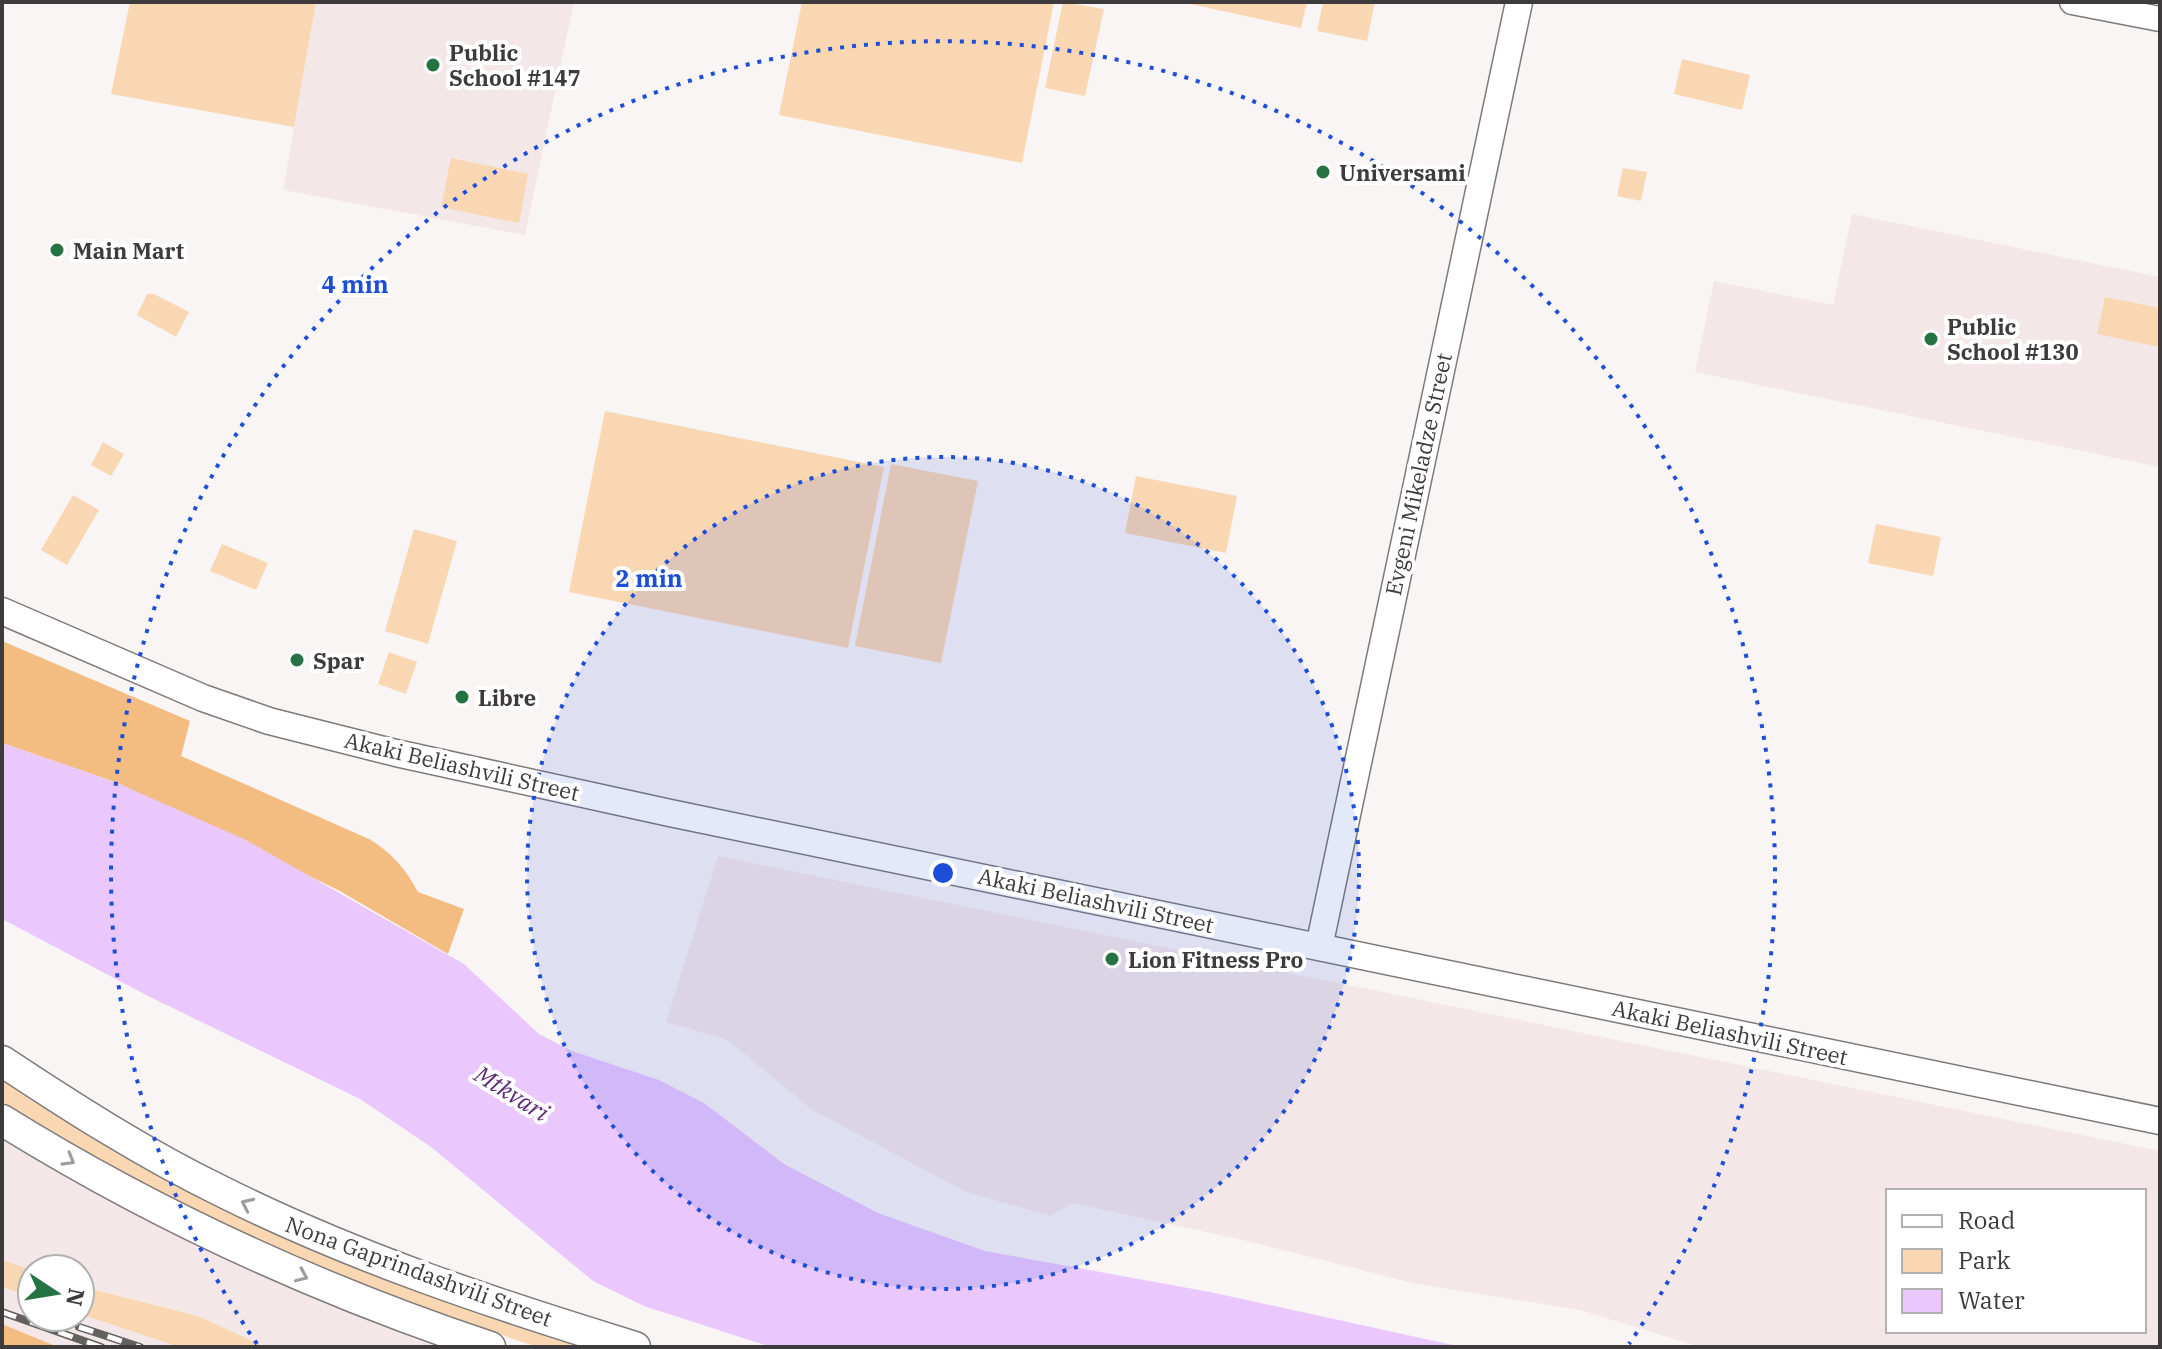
<svg xmlns="http://www.w3.org/2000/svg" width="2162" height="1349" font-family="'IBM Plex Serif',serif">
	<style>
		.built { fill: #f4e7e8; fill-rule: evenodd }
		.green { fill: #f9d7b3 }
		.forest { fill: #f3bc81 }
		.water { fill: #eac8fd }
		.lines { fill: none; stroke-linecap: round; stroke-linejoin: round }
		.tertiary-casing { stroke: #7e7a7b; stroke-width: 27 }
		.secondary-casing { stroke: #7e7a7b; stroke-width: 29 }
		.primary-casing { stroke: #7e7a7b; stroke-width: 33 }
		.tertiary { stroke: #fff; stroke-width: 24 }
		.secondary { stroke: #fff; stroke-width: 26 }
		.primary { stroke: #fff; stroke-width: 30 }
		.rail-casing { stroke: #636060; stroke-width: 8 }
		.rail { stroke: #fff; stroke-width: 5; stroke-dasharray: 15; stroke-linecap: butt }
		.oneway { stroke: #9e9d9d }
		.ring { fill: none; stroke: #1d4ed8; stroke-width: 4; stroke-dasharray: 4 8 }
		.poi-dot { fill: #257342; stroke: #fff; stroke-width: 3 }
		.labels { text-anchor: middle; dominant-baseline: central; stroke-width: 8; stroke-linejoin: round; paint-order: stroke }
		.poi-label { font-size: 22px; font-weight: bold; fill: #3d3b3b; stroke: #fff; text-anchor: start }
		.street-label { font-size: 22px; fill: #3d3b3b; stroke: #fff }
		.water-label { font-size: 24px; font-style: italic; fill: #5d2a75; stroke: #fff }
		.centre { fill: #1d4ed8; stroke: #fff; stroke-width: 4 }
		.ring-label { font-size: 24px; text-anchor: middle; font-weight: bold; fill: #1d4ed8; stroke: #fff; stroke-width: 8; stroke-linejoin: round; paint-order: stroke }
	</style>
	<rect width="100%" height="100%" fill="#f9f5f5"/>
	<path class="built" d="M316,2H574L525,235L283,190Z
		M1852,214L2160,277V467L1695,372L1714,281L1833,305Z
		M718,856L2160,1151V1347H1700L1580,1310L1417,1284L1243,1240L1072,1203L1051,1216L966,1192L811,1109L728,1040L666,1022ZM1888,1191H2144V1331H1888Z
		M2,1128L452,1347H265L198,1316L80,1286V1269L32,1270L2,1260Z
		M2,1287L32,1297V1317H80V1314L179,1347H58L2,1324Z"/>
	<path class="green" d="M130,2H316L294,127L111,94Z
		M802,2H1054L1022,163L779,115Z
		M1063,2L1104,9L1085,96L1045,88Z
		M1181,2H1307L1301,28Z
		M1323,2H1375L1367,41L1317,31Z
		M1682,59L1750,75L1742,110L1674,94Z
		M451,158L528,174L519,223L441,207Z
		M1623,168L1647,172L1641,201L1617,196Z
		M147,294H154L189,312L176,337L137,315Z
		M2105,297L2160,308V347L2097,334Z
		M605,411L884,467L848,648L569,592Z
		M103,442L124,454L111,476L91,465Z
		M891,464L978,481L941,663L855,646Z
		M1136,476L1237,496L1226,553L1125,533Z
		M73,495L99,510L67,565L41,550Z
		M1876,524L1941,537L1933,576L1868,563Z
		M414,529L457,541L428,644L385,631Z
		M222,544L268,563L256,590L210,571Z
		M389,652L417,662L406,694L378,684Z
		M2,1080C55,1114 108,1149 164,1179C296,1251 439,1302 583,1347H539L522,1342C384,1294 246,1241 118,1170C79,1149 41,1125 2,1102Z
		M2,1260L32,1270V1297L2,1287Z
		M80,1286L198,1316L265,1347H179L80,1314Z"/>
	<path class="forest" d="M2,641L190,721L181,756L369,839C392,853 406,869 418,892L464,909L448,954L338,890L115,782L2,743Z
		M2,1324L58,1347H2Z"/>
	<path class="water" d="M2,743L115,782L246,840L464,964L539,1034L572,1051L659,1080L704,1103L784,1164L878,1213L985,1251L1210,1292L1462,1347H771L644,1306L593,1281L431,1147L360,1099L150,997L2,919Z"/>
	<g class="lines">
		<g class="tertiary-casing">
			<path id="tertiary" d="M2072,2L2160,19"/>
		</g>
		<g class="secondary-casing">
			<path id="secondary" d="M2,611L203,698L269,721L396,753L670,813L2160,1121
				M1319,947L1519,2"/>
		</g>
		<g class="primary-casing">
			<path id="primary" d="M2,1061C73,1108 145,1154 221,1191C353,1257 494,1304 635,1347
				M2,1120C155,1215 319,1290 490,1347"/>
		</g>
		<use href="#tertiary" class="tertiary"/>
		<use href="#secondary" class="secondary"/>
		<use href="#primary" class="primary"/>
		<g class="rail-casing">
			<path id="rail" d="M2,1312L101,1347
				M79,1327L140,1347"/>
		</g>
		<use href="#rail" class="rail"/>
	</g>
	<defs><path id="oneway-chevron" d="M-2-3.5L2.5 0L-2 3.5" fill="none" stroke-width="1.6" stroke-linecap="round" stroke-linejoin="round" transform="scale(2)"/></defs>
	<g class="oneway">
		<use href="#oneway-chevron" transform="translate(69 1160) rotate(30)"/>
		<use href="#oneway-chevron" transform="translate(247 1204) rotate(-155)"/>
		<use href="#oneway-chevron" transform="translate(302 1276) rotate(24)"/>
	</g>
	<circle cx="943" cy="873" r="416" fill="#1d4ed8" fill-opacity=".12"/>
	<g class="ring">
		<circle cx="943" cy="873" r="416"/>
		<path d="M257 1344A832 832 0 1 1 1629 1344"/>
	</g>
	<g class="poi-dot">
		<circle cx="433" cy="65" r="8"/>
		<circle cx="1323" cy="172" r="8"/>
		<circle cx="57" cy="250" r="8"/>
		<circle cx="1931" cy="339" r="8"/>
		<circle cx="297" cy="660" r="8"/>
		<circle cx="462" cy="697" r="8"/>
		<circle cx="1112" cy="959" r="8"/>
	</g>
	<g class="labels">
		<g class="poi-label">
			<text x="449" y="52">Public<tspan x="449" dy="25">School #147</tspan></text>
			<text x="1339" y="172">Universami</text>
			<text x="73" y="250">Main Mart</text>
			<text x="1947" y="326">Public<tspan x="1947" dy="25">School #130</tspan></text>
			<text x="313" y="660">Spar</text>
			<text x="478" y="697">Libre</text>
			<text x="1128" y="959">Lion Fitness Pro</text>
		</g>
		<g class="street-label">
			<text transform="translate(1418 474) rotate(-78)">Evgeni Mikeladze Street</text>
			<text transform="translate(462 766) rotate(13)">Akaki Beliashvili Street</text>
			<text transform="translate(1096 900) rotate(12)">Akaki Beliashvili Street</text>
			<text transform="translate(1730 1032) rotate(12)">Akaki Beliashvili Street</text>
			<text transform="translate(419 1271) rotate(20)">Nona Gaprindashvili Street</text>
		</g>
		<g class="water-label">
			<text transform="translate(512 1093) rotate(32)">Mtkvari</text>
		</g>
	</g>
	<circle cx="943" cy="873" r="12" class="centre"/>
	<g class="ring-label">
		<text x="355" y="293">4 min</text>
		<text x="649" y="587">2 min</text>
	</g>
	<rect width="2162" height="1349" fill="none" stroke="#3d3b3b" stroke-width="8"/>
	<rect x="1886" y="1189" width="260" height="144" fill="#ffffff" stroke="#b1b1b1" stroke-width="2"/>
	<rect x="1902" y="1215" width="40" height="12" fill="#ffffff" stroke="#b1b1b1" stroke-width="2"/>
	<text x="1958" y="1229" font-size="24" fill="#3d3b3b">Road</text>
	<rect x="1902" y="1249" width="40" height="24" fill="#f9d7b3" stroke="#b1b1b1" stroke-width="2"/>
	<text x="1958" y="1269" font-size="24" fill="#3d3b3b">Park</text>
	<rect x="1902" y="1289" width="40" height="24" fill="#eac8fd" stroke="#b1b1b1" stroke-width="2"/>
	<text x="1958" y="1309" font-size="24" fill="#3d3b3b">Water</text>
	<g transform="translate(56 1293) rotate(102)"><circle r="38" fill="#ffffff" stroke="#b1b1b1" stroke-width="2"/>
	<path d="M0-6L14 30L0 20L-14 30Z" fill="#257342"/>
	<text y="-12" font-size="22" font-weight="bold" text-anchor="middle" fill="#3d3b3b">N</text>
	</g>
</svg>
